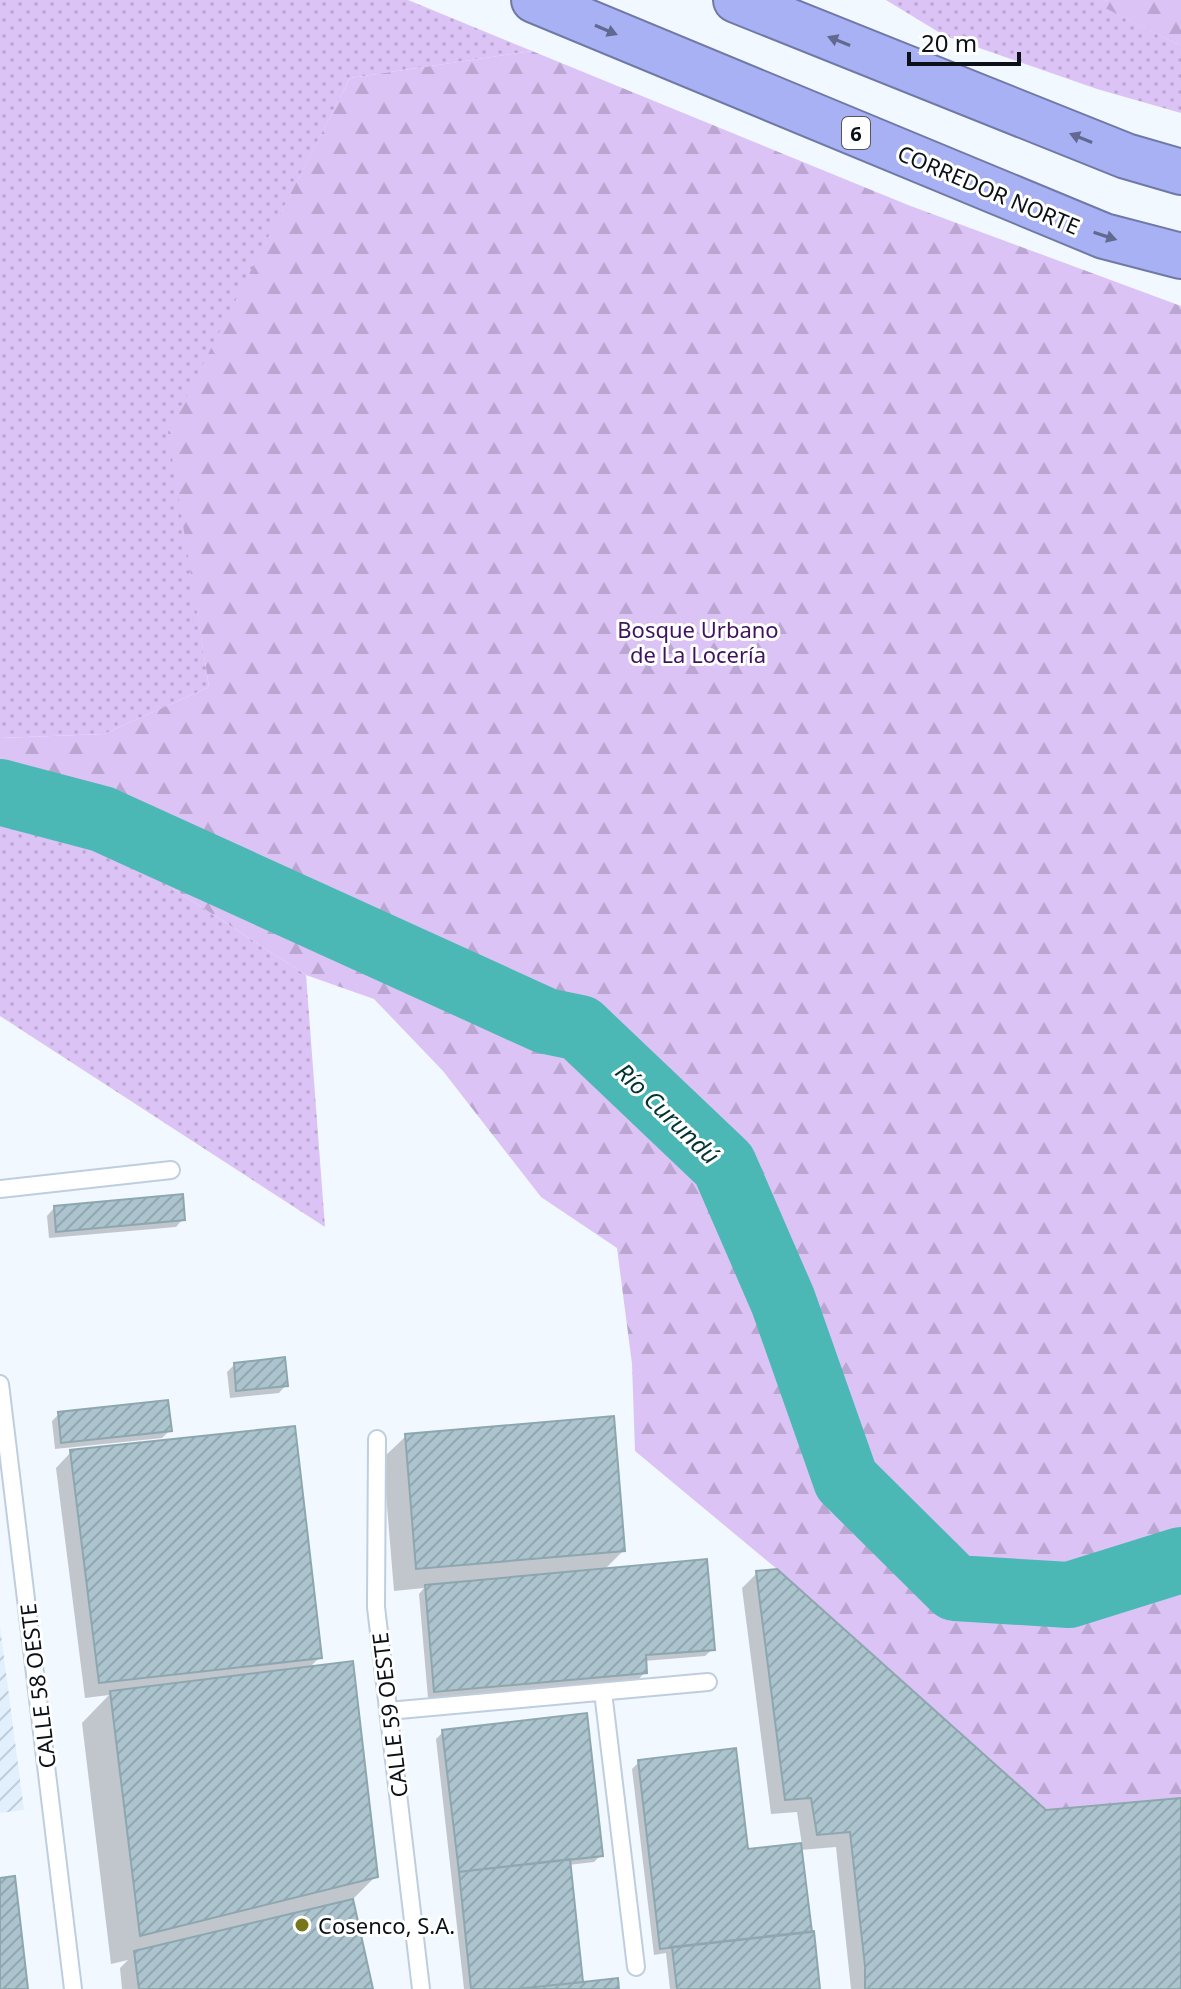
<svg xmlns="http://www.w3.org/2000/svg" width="1181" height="1989" font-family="'Noto Sans',sans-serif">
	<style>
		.industrial { fill: url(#industrial-furrows) }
		.grass { fill: url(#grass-dots) }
		.forest { fill: url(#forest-firs) }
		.shadow { fill: #0003 }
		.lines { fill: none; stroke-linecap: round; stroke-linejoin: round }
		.river { stroke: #4bb8b5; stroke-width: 66 }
		.building { fill: url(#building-hatch); stroke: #8ea7af; stroke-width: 2 }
		.lane-casing { stroke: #becedf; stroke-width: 20 }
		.highway-casing { stroke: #7079a6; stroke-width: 48 }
		.lane { stroke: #fff; stroke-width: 16 }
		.highway { stroke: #a7b1f3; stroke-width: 44 }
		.oneway { fill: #616990 }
		.poi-dot { fill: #78761b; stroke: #fff; stroke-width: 3 }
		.labels { text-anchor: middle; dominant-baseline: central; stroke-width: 6; stroke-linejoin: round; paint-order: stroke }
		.shield { fill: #fff; stroke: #54585d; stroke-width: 2 }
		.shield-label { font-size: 20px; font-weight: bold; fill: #0b1117 }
		.street-label { font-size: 22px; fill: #0b1117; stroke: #fff }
		.park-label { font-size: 22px; fill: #3f1360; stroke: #fff }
		.poi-label { font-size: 22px; fill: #0b1117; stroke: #fff; text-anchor: start }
		.water-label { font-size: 24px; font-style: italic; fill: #003433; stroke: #fff }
	</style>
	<defs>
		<pattern id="industrial-furrows" width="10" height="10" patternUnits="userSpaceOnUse" patternTransform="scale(2)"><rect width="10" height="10" fill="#e2f0fe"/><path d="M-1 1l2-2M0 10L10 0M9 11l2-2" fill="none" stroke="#c1cdd9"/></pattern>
		<pattern id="grass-dots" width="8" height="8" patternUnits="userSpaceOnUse" patternTransform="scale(2)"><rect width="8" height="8" fill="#dbc3f6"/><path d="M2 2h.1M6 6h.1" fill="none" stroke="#bba6d2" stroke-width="1.8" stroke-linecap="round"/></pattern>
		<pattern id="forest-firs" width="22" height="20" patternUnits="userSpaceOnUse" patternTransform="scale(2)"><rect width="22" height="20" fill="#dbc3f6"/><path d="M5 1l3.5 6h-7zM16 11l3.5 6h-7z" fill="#bba6d2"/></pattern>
		<pattern id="building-hatch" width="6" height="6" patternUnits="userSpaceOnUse" patternTransform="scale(2)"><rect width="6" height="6" fill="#abc4cd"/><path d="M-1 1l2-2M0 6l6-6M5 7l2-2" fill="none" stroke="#92a7af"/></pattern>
	</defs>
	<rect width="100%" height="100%" fill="#f1f8ff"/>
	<path class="industrial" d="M0,1627L24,1810L0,1813Z"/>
	<path class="grass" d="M0,0H408L532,51L350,78L169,432L209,687L104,734L0,738Z
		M886,0H1108L1098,4L1181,46V113L1097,89L945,36Z
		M0,824L80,828L306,975L325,1227L0,1016Z"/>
	<path class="forest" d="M1108,0H1181V46L1097,4Z
		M532,51L908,205L1181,306V1798L1046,1810L777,1569L635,1451L632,1364L617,1248L541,1197L443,1071L374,999L306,975L80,828L0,824V738L104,734L209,687L168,432L350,78Z"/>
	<path class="shadow" d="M54,1208L183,1219L176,1227L49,1238L47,1216Z
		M234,1365L286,1385L279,1393L230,1398L227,1372Z
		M59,1414L170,1430L162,1438L55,1449L52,1421Z
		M406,1436L623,1551L603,1571L713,1649L705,1656L644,1661L645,1672L638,1680L428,1698L419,1594L424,1588L394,1591L383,1458Z
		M71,1452L320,1657L309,1668L376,1876L352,1900L371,1989H122L120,1968L128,1960L111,1964L82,1723L109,1695L85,1698L56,1468Z
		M757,1573L1046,1812L1181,1800V1989H851L836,1847L800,1850L817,1989H670L666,1953L654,1955L632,1769L639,1762L746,1851L802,1845L797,1812L771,1814L742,1588Z
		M443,1732L601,1855L594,1862L568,1865L582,1984L617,1989H464L436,1739Z"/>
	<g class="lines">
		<path class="river" d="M0,792L102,819L546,1021L580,1028L724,1165L783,1301L846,1480L955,1588L1069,1595L1181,1560"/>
	</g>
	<path class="building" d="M183,1194L185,1220L56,1232L54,1206Z
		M285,1357L288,1386L236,1391L234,1363Z
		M168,1400L172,1431L61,1443L58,1412Z
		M614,1416L625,1551L416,1569L405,1434Z
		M295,1426L322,1658L99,1683L70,1450Z
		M707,1559L715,1650L646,1655L647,1673L434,1692L425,1585Z
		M777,1569L1046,1810L1181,1798V1989H865V1966L850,1832L817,1835L811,1798L785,1800L756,1571Z
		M353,1661L378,1877L140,1936L110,1691Z
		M587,1713L603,1856L459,1872L442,1730Z
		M736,1748L748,1849L801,1843L812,1932L660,1949L638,1760Z
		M570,1859L583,1982L516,1989H471L459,1872Z
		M15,1876L28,1989H0V1878Z
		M353,1899L373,1989H139L134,1951Z
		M814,1931L820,1989H677L672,1947Z
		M618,1978L619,1989H516L583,1982Z"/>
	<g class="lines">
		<g class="lane-casing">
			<path id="lane" d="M0,1189L171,1170
				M0,1384L73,1989
				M377,1439L376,1607L421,1989
				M603,1692L636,1967
				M388,1711L708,1682"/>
		</g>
		<g class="highway-casing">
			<path id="highway" d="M534,0L1104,236L1181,256
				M736,0L1126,156L1181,172"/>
		</g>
		<use href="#lane" class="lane"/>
		<use href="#highway" class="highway"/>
	</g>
	<defs><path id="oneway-solid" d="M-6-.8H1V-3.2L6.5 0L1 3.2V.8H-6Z" transform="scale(2)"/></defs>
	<g class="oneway">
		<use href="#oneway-solid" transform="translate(606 30) rotate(23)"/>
		<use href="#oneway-solid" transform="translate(839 41) rotate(-158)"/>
		<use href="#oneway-solid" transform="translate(1081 138) rotate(-158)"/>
		<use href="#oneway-solid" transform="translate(1105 236) rotate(18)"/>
	</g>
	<circle class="poi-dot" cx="302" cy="1925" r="8"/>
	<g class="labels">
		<rect class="shield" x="842" y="117" width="28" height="32" rx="6"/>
		<g class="shield-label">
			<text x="856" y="133">6</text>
		</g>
		<g class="street-label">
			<text transform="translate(989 189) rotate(23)">CORREDOR NORTE</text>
			<text transform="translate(37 1686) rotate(-97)">CALLE 58 OESTE</text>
			<text transform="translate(389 1715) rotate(-97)">CALLE 59 OESTE</text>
		</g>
		<g class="park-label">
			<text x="698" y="629">Bosque Urbano<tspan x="698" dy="25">de La Locería</tspan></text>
		</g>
		<g class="poi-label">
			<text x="318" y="1925">Cosenco, S.A.</text>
		</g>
		<g class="water-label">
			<text transform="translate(668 1113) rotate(44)">Río Curundú</text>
		</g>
	</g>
	<path d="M909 52v12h110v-12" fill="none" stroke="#0b1117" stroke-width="4"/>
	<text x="921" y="52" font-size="24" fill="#0b1117" stroke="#ffffff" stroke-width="6" paint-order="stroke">20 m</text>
</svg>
